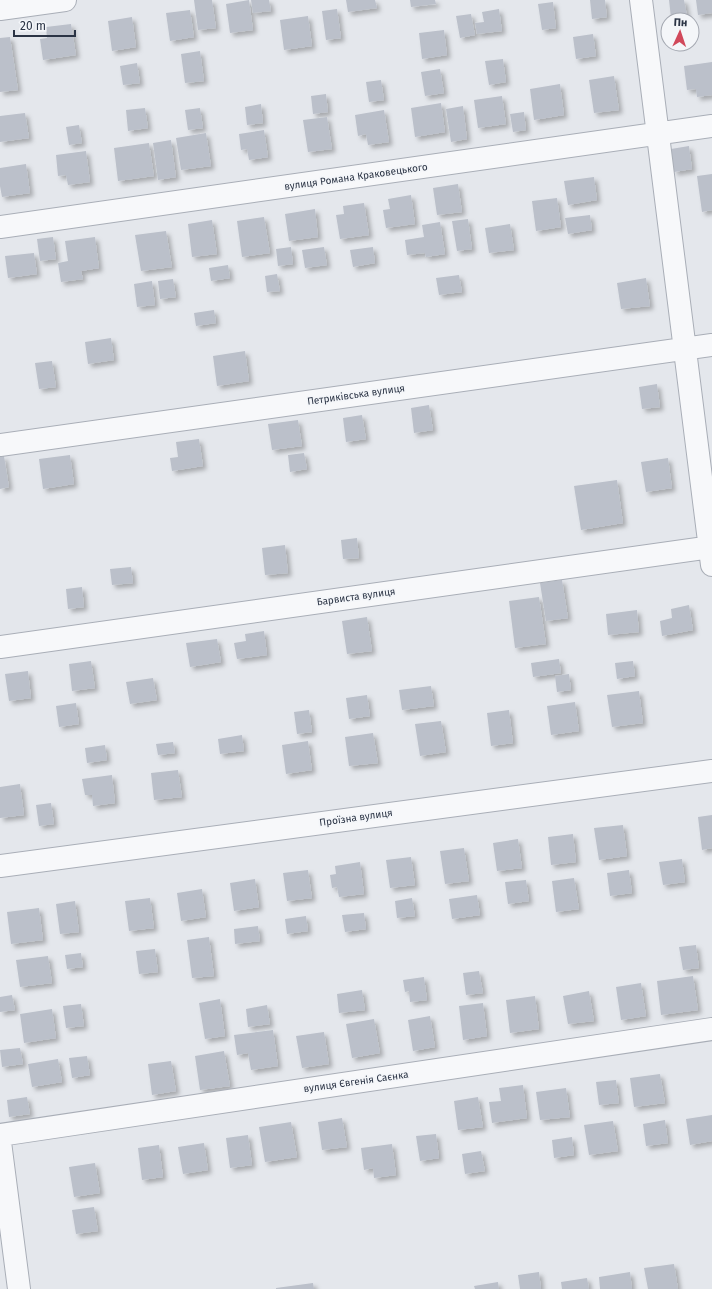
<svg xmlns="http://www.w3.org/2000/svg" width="712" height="1289" font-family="'Fira Sans',sans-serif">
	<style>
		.building { fill: #bbc0ca; filter: url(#shadow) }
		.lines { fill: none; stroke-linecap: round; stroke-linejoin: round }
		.minor-casing { stroke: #a9aeb7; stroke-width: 24 }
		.minor { stroke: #f7f8fa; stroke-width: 22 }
		.labels { text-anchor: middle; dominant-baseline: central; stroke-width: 3.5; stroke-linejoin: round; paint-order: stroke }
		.street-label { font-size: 10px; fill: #2b3445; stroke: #f4f6f9 }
	</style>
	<defs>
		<filter id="shadow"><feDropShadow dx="3.5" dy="3.5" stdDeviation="2" flood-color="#0004"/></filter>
	</defs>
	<rect width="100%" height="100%" fill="#e4e7ec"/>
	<path class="building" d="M194,0H212L216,28L198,30Z
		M249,0L253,30L230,33L226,4Z
		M251,0H269L271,11L253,13Z
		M346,0H375L377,8L348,12Z
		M410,0H435L436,4L411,7Z
		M590,0H605L607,17L592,19Z
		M669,0H684L687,16L671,18Z
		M696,0H712V13L698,15Z
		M553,2L556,28L542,30L538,4Z
		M337,9L341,38L326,40L322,11Z
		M499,9L502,31L477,34L475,23L484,22L482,12Z
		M190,10L194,37L170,41L166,13Z
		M471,14L475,35L460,38L456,16Z
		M308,16L312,46L284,50L280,20Z
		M132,17L136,47L112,51L108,21Z
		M71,24L76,55L43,60L40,39L47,38L46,27Z
		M444,30L447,55L422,59L419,33Z
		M593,34L596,56L576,59L573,37Z
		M10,37L18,90L0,92V38Z
		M200,51L204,81L185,83L181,54Z
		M503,59L506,82L489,85L485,61Z
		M712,62V95L697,97L696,89L687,90L684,66Z
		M137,63L140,83L123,85L120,66Z
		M440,69L444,93L425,96L421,72Z
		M614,76L619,110L594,113L589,80Z
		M381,80L384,100L369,102L366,82Z
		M560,84L564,115L534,120L530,89Z
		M326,94L328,112L313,114L311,96Z
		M502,96L506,124L478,128L474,100Z
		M441,103L445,132L415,137L411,108Z
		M261,104L263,123L247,125L245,107Z
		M463,106L467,139L451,142L446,109Z
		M145,108L148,128L128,131L126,110Z
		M200,108L203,128L188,130L185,110Z
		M384,110L389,142L368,145L366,134L358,136L355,115Z
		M524,112L526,130L513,132L510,114Z
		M25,113L29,138L0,142V116Z
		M327,117L332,149L308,152L303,120Z
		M79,125L82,143L69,145L66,127Z
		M264,130L268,157L249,160L247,149L241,150L239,134Z
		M206,133L211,166L181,170L176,138Z
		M171,140L176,177L158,180L153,143Z
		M149,143L154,176L118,181L114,148Z
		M689,146L692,169L674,172L671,149Z
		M86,151L90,182L68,185L66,175L58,176L56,155Z
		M26,164L30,193L2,197L0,186V168Z
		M712,174V210L702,212L697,176Z
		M594,177L597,200L568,205L564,181Z
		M458,184L462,212L437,215L433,188Z
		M411,195L415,224L386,228L383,210L390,209L388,199Z
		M557,198L561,227L536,231L532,201Z
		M364,203L369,235L340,239L336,215L344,214L343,206Z
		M315,209L318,237L289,241L285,214Z
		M590,215L592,230L568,234L565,218Z
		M264,217L270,253L242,257L237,221Z
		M468,219L472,249L457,251L452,221Z
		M212,220L217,254L192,257L188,224Z
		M440,222L445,254L426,257L425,253L407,255L405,240L424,237L422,225Z
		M510,224L514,250L489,253L485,228Z
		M166,231L172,267L141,271L135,235Z
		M53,237L56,259L40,261L37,239Z
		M95,237L99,268L81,271L83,279L61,282L58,263L68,261L65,241Z
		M291,247L293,264L278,266L276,249Z
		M324,247L327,265L305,268L302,250Z
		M373,247L375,263L353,267L350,250Z
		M34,253L37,274L8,278L5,256Z
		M228,265L230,278L211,281L209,268Z
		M277,274L280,291L267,292L265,276Z
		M459,275L462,292L439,295L436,278Z
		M646,278L650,306L621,309L617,283Z
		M173,279L176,297L160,299L158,281Z
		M152,281L155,305L137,307L134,284Z
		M214,310L216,323L196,326L194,313Z
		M111,338L114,360L88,364L85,342Z
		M245,351L249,381L217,386L213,356Z
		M52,361L56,387L39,389L35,363Z
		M657,384L660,407L642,409L639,387Z
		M429,405L433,430L414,433L411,408Z
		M362,415L366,439L346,442L343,418Z
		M298,420L302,446L272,450L268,424Z
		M199,439L203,466L172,471L170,458L178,457L176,442Z
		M304,453L307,469L290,472L288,455Z
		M70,455L74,484L43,489L39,459Z
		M4,456L9,487L0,489V457Z
		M668,458L672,488L646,492L641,462Z
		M617,480L623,523L581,530L574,486Z
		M357,538L359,558L343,559L341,540Z
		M285,545L288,573L265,575L262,548Z
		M131,567L133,583L112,585L110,569Z
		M562,580L568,618L546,621L540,583Z
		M82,587L84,607L68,609L66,589Z
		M539,597L546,644L515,648L509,601Z
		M689,605L693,630L662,636L660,621L672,618L671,609Z
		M637,610L639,632L608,635L606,614Z
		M367,617L372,651L347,654L342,621Z
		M264,631L267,655L237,659L234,643L246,641L245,634Z
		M217,639L221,662L190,667L186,643Z
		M559,659L561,673L533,677L531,663Z
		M91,661L95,688L72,691L69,664Z
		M633,661L635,676L617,679L615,663Z
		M28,671L31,698L9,701L5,674Z
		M569,674L571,690L557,692L555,676Z
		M153,678L157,700L130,704L126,682Z
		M431,686L434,706L402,710L399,690Z
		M639,691L643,723L612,727L607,695Z
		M367,695L370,716L349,719L346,698Z
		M575,702L579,731L551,735L547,706Z
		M76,703L79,724L59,727L56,706Z
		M309,710L312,732L297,734L294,712Z
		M509,710L513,743L491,746L487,713Z
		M441,721L446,752L420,756L415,724Z
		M373,733L378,763L349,766L345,737Z
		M242,735L244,751L220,754L218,739Z
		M308,741L312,770L286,774L282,745Z
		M173,742L175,753L158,755L156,744Z
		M105,745L107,760L87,763L85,748Z
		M178,770L182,797L154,800L151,773Z
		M112,775L115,803L93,806L92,795H85L82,779Z
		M20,784L24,815L0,818V787Z
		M51,803L54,824L39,826L36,805Z
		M712,815V848L702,850L698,817Z
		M623,825L627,856L599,860L594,828Z
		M573,834L576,862L551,865L548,837Z
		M518,839L522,868L497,871L493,843Z
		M464,848L469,881L445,884L440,851Z
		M411,857L415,885L390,888L386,860Z
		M682,859L685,882L663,885L659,862Z
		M360,862L364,894L339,897L337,887L332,888L330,875L336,874L335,866Z
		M308,870L312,898L287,901L283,873Z
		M629,870L632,893L610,896L607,873Z
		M574,878L579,909L556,912L552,881Z
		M255,879L259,907L234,911L230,883Z
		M526,880L529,901L508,904L505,882Z
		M202,889L206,917L181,921L177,893Z
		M477,895L480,915L452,919L449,899Z
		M150,898L154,928L129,931L125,901Z
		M412,898L415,916L397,918L395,901Z
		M75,901L79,932L60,934L56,904Z
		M39,908L43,940L11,944L7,912Z
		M364,913L366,929L345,932L342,915Z
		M306,916L308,931L287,934L285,919Z
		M258,926L260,941L235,944L234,929Z
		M209,937L214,976L192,978L187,940Z
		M696,945L699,968L683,970L679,947Z
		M155,949L158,972L139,974L136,951Z
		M81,953L83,967L67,969L65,955Z
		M48,956L52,983L20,987L16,960Z
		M479,971L483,993L466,995L463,973Z
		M693,976L698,1010L661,1015L657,981Z
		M424,977L427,1000L410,1002L409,991L405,992L403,980Z
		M641,983L646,1016L621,1020L616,987Z
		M362,990L365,1010L339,1013L337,994Z
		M589,991L594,1021L568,1024L563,996Z
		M12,995L15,1010L0,1012V997Z
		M535,996L539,1029L510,1033L506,1000Z
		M220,999L225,1036L205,1039L199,1003Z
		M483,1003L487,1036L463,1040L459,1006Z
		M81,1004L84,1026L66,1028L63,1006Z
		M267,1005L270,1024L248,1027L246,1009Z
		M52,1009L56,1038L24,1043L20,1014Z
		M430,1016L435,1047L413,1051L408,1020Z
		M374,1019L380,1053L352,1058L346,1024Z
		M273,1030L278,1066L251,1070L248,1053L237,1055L234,1035Z
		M324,1032L329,1064L302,1068L296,1036Z
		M20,1048L23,1064L2,1067L0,1050Z
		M224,1051L230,1086L200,1090L195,1056Z
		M87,1056L90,1075L72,1078L69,1058Z
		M58,1059L62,1082L32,1087L28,1064Z
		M171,1061L176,1091L152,1095L148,1064Z
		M660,1074L665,1103L634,1107L630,1078Z
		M616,1080L619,1103L599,1105L596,1082Z
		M523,1085L527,1118L492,1123L489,1102L501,1101L499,1088Z
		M566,1088L570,1117L540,1120L536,1092Z
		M27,1097L30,1114L9,1117L7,1100Z
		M478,1097L483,1127L458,1130L454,1101Z
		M712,1115V1141L690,1145L686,1119Z
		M342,1118L347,1147L322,1150L318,1122Z
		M665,1120L668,1143L646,1146L643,1124Z
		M613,1121L618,1151L589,1155L584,1125Z
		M291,1122L297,1157L265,1162L259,1127Z
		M436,1134L439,1158L420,1161L416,1136Z
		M248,1135L252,1165L230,1168L226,1138Z
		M572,1137L574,1155L554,1158L552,1140Z
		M204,1143L208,1170L183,1174L178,1147Z
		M392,1144L396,1175L374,1178L373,1168L364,1170L361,1148Z
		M159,1145L163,1177L142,1180L138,1148Z
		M481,1151L485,1171L465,1174L462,1154Z
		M95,1163L100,1193L74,1197L69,1167Z
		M94,1207L98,1231L76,1234L72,1210Z
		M674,1264L678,1289H648L644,1268Z
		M539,1272L541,1289H520L518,1275Z
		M630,1272L632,1289H600L599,1277Z
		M587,1278L589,1289H562L561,1282Z
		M498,1282L499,1289H475L474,1286Z
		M313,1283L314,1289H276V1288Z"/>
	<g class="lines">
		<g class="minor-casing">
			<path id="minor" d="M641,0L712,565
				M0,9L65,0
				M0,227L712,126
				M0,445L712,345
				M0,647L712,547
				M0,866L712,771
				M0,1135L712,1029
				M0,1142L19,1289"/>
		</g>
		<use href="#minor" class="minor"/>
	</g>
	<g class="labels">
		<g class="street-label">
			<text transform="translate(356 177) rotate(-8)">вулиця Романа Краковецького</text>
			<text transform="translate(356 395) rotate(-8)">Петриківська вулиця</text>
			<text transform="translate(356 597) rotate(-8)">Барвиста вулиця</text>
			<text transform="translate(356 818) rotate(-8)">Проїзна вулиця</text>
			<text transform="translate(356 1082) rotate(-8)">вулиця Євгенія Саєнка</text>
		</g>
	</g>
	<g transform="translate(680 32) rotate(3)"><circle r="19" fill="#f4f6f9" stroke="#a4a8b1"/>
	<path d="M0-3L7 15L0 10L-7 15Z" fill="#d1495b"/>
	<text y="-6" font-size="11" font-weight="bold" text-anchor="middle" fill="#2b3445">Пн</text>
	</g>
	<path d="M14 30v6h61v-6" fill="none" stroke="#2b3445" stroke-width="2"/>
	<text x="20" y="30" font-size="12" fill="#2b3445" stroke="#f4f6f9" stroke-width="3" paint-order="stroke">20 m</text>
</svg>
